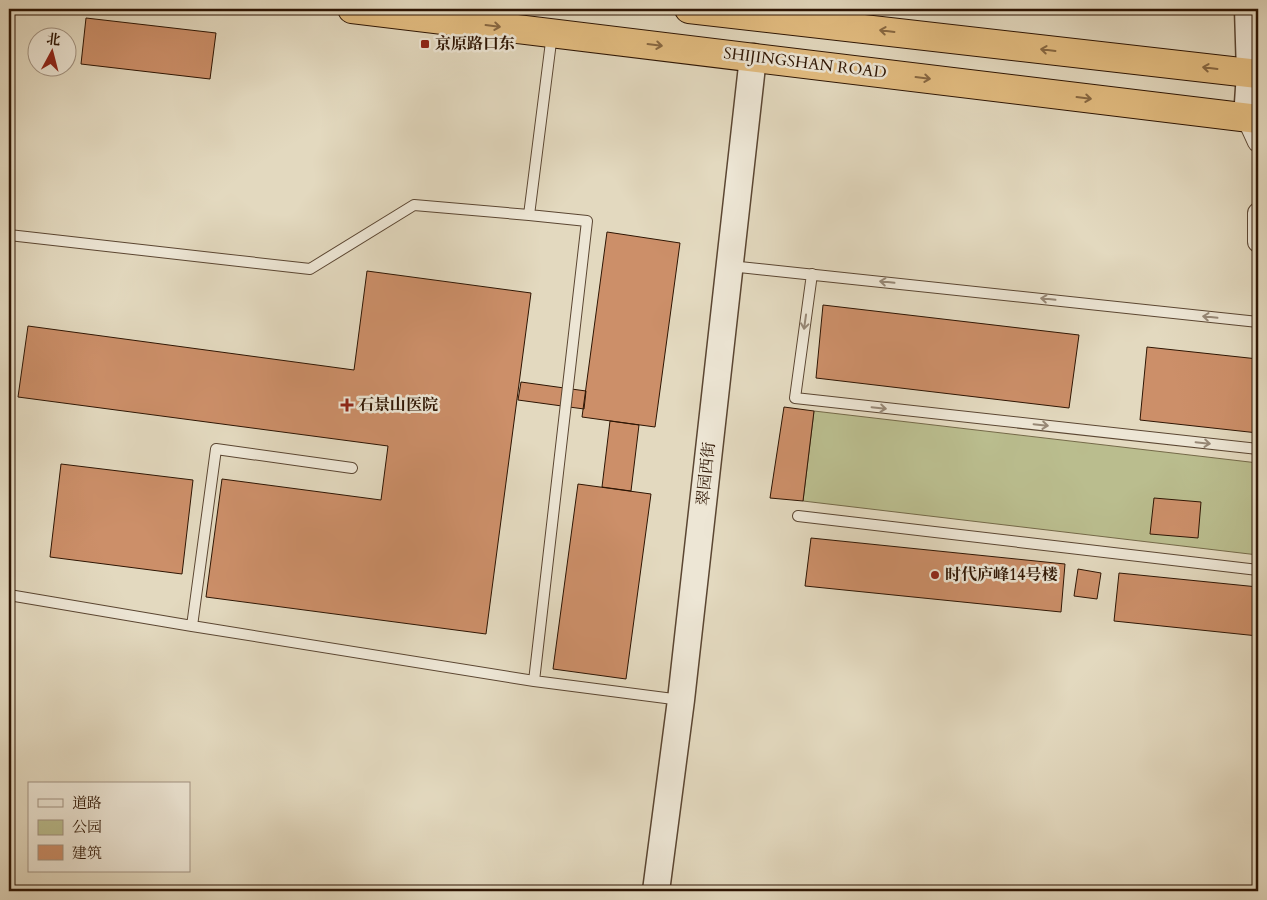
<svg xmlns="http://www.w3.org/2000/svg" width="1267" height="900" font-family="Cardo,'Noto Serif SC',serif">
	<style>
		.green { fill: #babd8e; stroke: #746948 }
		.building { fill: #cc8f69; stroke: #2e1503 }
		.lines { fill: none; stroke-linecap: round; stroke-linejoin: round }
		.service-casing { stroke: #5b4632; stroke-width: 12 }
		.minor-casing { stroke: #5b4632; stroke-width: 22 }
		.tertiary-casing { stroke: #5b4632; stroke-width: 29 }
		.trunk-casing { stroke: #2e1503; stroke-width: 30 }
		.service { stroke: #ede6d5; stroke-width: 10 }
		.minor { stroke: #ede6d5; stroke-width: 20 }
		.tertiary { stroke: #ede6d5; stroke-width: 26 }
		.trunk { stroke: #e2bc80; stroke-width: 28 }
		.oneway { stroke: #886842 }
		.oneway2 { stroke: #978876 }
		.poi-dot { fill: #8f2418; stroke: #ede6d5; stroke-width: 2 }
		.labels { text-anchor: middle; dominant-baseline: central; stroke-width: 5; stroke-linejoin: round; paint-order: stroke }
		.poi-label { font-size: 16px; font-weight: bold; fill: #2e1503; stroke: #ede6d5; text-anchor: start }
		.street-label { font-size: 16px; fill: #2e1503; stroke: #ede6d5 }
	</style>
	<rect width="100%" height="100%" fill="#e3d9bf"/>
	<filter id="stains"><feTurbulence type="fractalNoise" baseFrequency=".004" numOctaves="4"/><feColorMatrix values="0 0 0 0 .2 0 0 0 0 .09 0 0 0 0 .02 0 0 0 .5 -.17"/></filter>
	<radialGradient id="worn" r=".72"><stop offset=".6" stop-color="#630" stop-opacity="0"/><stop offset="1" stop-color="#630" stop-opacity=".3"/></radialGradient>
	<path class="green" d="M814,411L1258,463V555L803,501Z"/>
	<path class="building" d="M86,18L216,33L210,79L81,64Z
		M607,232L680,243L655,427L582,417Z
		M367,271L531,293L486,634L206,597L222,479L381,500L388,446L18,397L28,326L354,370Z
		M823,305L1079,335L1069,408L816,378Z
		M1147,347L1258,359V433L1140,420Z
		M521,382L586,391L584,409L518,400Z
		M784,407L814,411L803,501L770,498Z
		M610,421L639,425L631,491L602,487Z
		M61,464L193,480L182,574L50,557Z
		M578,484L651,494L626,679L553,669Z
		M1154,498L1201,502L1198,538L1150,534Z
		M811,538L1065,564L1061,612L805,586Z
		M1078,569L1101,573L1097,599L1074,596Z
		M1119,573L1258,587V636L1114,621Z"/>
	<g class="lines">
		<g class="service-casing">
			<path id="service" d="M552,34L529,215L587,221L534,681L681,700
				M9,235L310,269L414,205L529,215
				M730,266L1258,322
				M812,274L795,398L1258,449
				M352,468L216,449L192,626L534,681
				M798,516L1258,570
				M9,595L192,626"/>
		</g>
		<g class="minor-casing">
			<path id="minor" d="M1247,118L1258,142
				M1258,213V242"/>
		</g>
		<g class="tertiary-casing">
			<path id="tertiary" d="M1247,118L1250,73L1248,9
				M656,891L681,700L753,57"/>
		</g>
		<g class="trunk-casing">
			<path id="trunk" d="M352,9L1258,119
				M689,9L1258,74"/>
		</g>
		<use href="#service" class="service"/>
		<use href="#minor" class="minor"/>
		<use href="#tertiary" class="tertiary"/>
		<use href="#trunk" class="trunk"/>
	</g>
	<defs><path id="oneway-shaft" d="M-6 0H5M1.5-3L5.5 0L1.5 3" fill="none" stroke-width="1.6" stroke-linecap="round" stroke-linejoin="round" transform="scale(1.25)"/></defs>
	<g class="oneway">
		<use href="#oneway-shaft" transform="translate(493 26) rotate(7)"/>
		<use href="#oneway-shaft" transform="translate(887 31) rotate(-173)"/>
		<use href="#oneway-shaft" transform="translate(655 45) rotate(7)"/>
		<use href="#oneway-shaft" transform="translate(1048 50) rotate(-173)"/>
		<use href="#oneway-shaft" transform="translate(1210 68) rotate(-173)"/>
		<use href="#oneway-shaft" transform="translate(923 78) rotate(7)"/>
		<use href="#oneway-shaft" transform="translate(1084 98) rotate(7)"/>
	</g>
	<g class="oneway2">
		<use href="#oneway-shaft" transform="translate(887 282) rotate(-174)"/>
		<use href="#oneway-shaft" transform="translate(1048 299) rotate(-174)"/>
		<use href="#oneway-shaft" transform="translate(1210 317) rotate(-174)"/>
		<use href="#oneway-shaft" transform="translate(805 322) rotate(98)"/>
		<use href="#oneway-shaft" transform="translate(879 408) rotate(6)"/>
		<use href="#oneway-shaft" transform="translate(1041 425) rotate(6)"/>
		<use href="#oneway-shaft" transform="translate(1203 443) rotate(6)"/>
	</g>
	<g class="poi-dot">
		<rect x="420" y="39" width="10" height="10" rx="2.5"/>
		<path d="M344.5 397.5h5v5h5v5h-5v5h-5v-5h-5v-5h5z"/>
		<circle cx="935" cy="575" r="5"/>
	</g>
	<g class="labels">
		<g class="poi-label">
			<text x="435" y="44">京原路口东</text>
			<text x="358" y="405">石景山医院</text>
			<text x="945" y="575">时代庐峰14号楼</text>
		</g>
		<g class="street-label">
			<text transform="translate(805 63) rotate(7)">SHIJINGSHAN ROAD</text>
			<text transform="translate(706 474) rotate(-84)">翠园西街</text>
		</g>
	</g>
	<rect width="1267" height="900" fill="none" stroke="#e3d9bf" stroke-width="30"/>
	<rect x="10" y="10" width="1247" height="880" fill="none" stroke="#2e1503" stroke-width="2.5"/>
	<rect x="15" y="15" width="1237" height="870" fill="none" stroke="#2e1503"/>
	<rect x="28" y="782" width="162" height="90" fill="#ede6d5" stroke="#a19281"/>
	<rect x="38" y="799" width="25" height="8" fill="#ede6d5" stroke="#a19281"/>
	<text x="72" y="808" font-size="15" fill="#2e1503">道路</text>
	<rect x="38" y="820" width="25" height="15" fill="#babd8e" stroke="#a19281"/>
	<text x="72" y="832" font-size="15" fill="#2e1503">公园</text>
	<rect x="38" y="845" width="25" height="15" fill="#cc8f69" stroke="#a19281"/>
	<text x="72" y="858" font-size="15" fill="#2e1503">建筑</text>
	<g transform="translate(52 52) rotate(7)"><circle r="24" fill="#ede6d5" stroke="#a19281"/>
	<path d="M0-4L9 19L0 12L-9 19Z" fill="#8f2418"/>
	<text y="-8" font-size="14" font-weight="bold" text-anchor="middle" fill="#2e1503">北</text>
	</g>
	<rect width="100%" height="100%" filter="url(#stains)"/>
	<rect width="100%" height="100%" fill="url(#worn)"/>
</svg>
